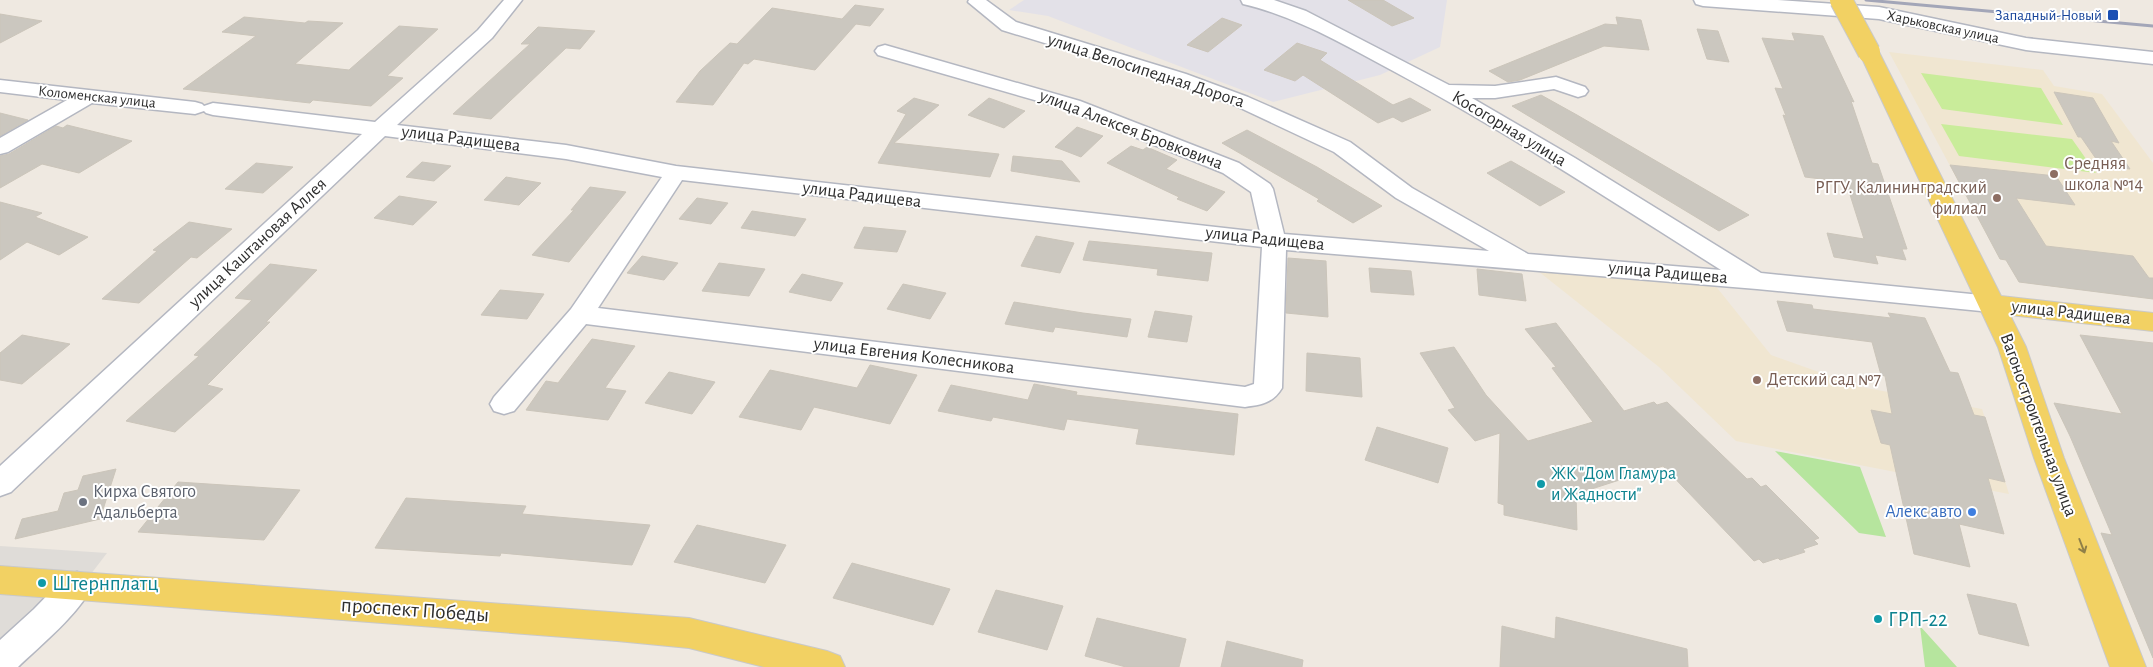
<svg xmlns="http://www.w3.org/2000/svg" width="2153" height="667" font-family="'Alegreya Sans',sans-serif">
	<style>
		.industrial { fill: #e3e1e8 }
		.education { fill: #f0e6d1 }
		.green { fill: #b6e59e }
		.pitch { fill: #c9ec9a }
		.plaza { fill: #dfdcd8 }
		.building { fill: #cbc7bf; stroke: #cbc5ba }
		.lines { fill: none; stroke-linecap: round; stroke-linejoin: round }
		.minor-casing { stroke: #b4b7c1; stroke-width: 3 }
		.major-casing { stroke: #c9c9c9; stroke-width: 2 }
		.minor { fill: #fff; fill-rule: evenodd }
		.major { fill: #f2d163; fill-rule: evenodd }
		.rail { stroke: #a3a6b8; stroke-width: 3 }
		.major-bridge-casing { stroke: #c9c9c9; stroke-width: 24; stroke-linecap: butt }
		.major-bridge { stroke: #f2d163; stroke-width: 22 }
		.oneway { stroke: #908048 }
		.transit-dot { fill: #1a4fb4; stroke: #fff; stroke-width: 2 }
		.education-dot { fill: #8d6e63; stroke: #fff; stroke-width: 2 }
		.culture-dot { fill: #0f9aa8; stroke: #fff; stroke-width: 2 }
		.worship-dot { fill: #6b7280; stroke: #fff; stroke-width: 2 }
		.shop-dot { fill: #3f7fe0; stroke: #fff; stroke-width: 2 }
		.labels { text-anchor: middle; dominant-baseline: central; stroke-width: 4; stroke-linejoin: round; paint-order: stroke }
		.far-transit-label { font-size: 15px; fill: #164399; stroke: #fff; text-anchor: end }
		.far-street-label { font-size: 15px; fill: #2e2e2e; stroke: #fff }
		.street-label { font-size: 18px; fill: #2e2e2e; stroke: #fff }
		.education-label { font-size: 18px; fill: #785e54; stroke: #fff; text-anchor: start }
		.culture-label { font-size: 18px; fill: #0d838f; stroke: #fff; text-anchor: start }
		.worship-label { font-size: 18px; fill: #5b616d; stroke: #fff; text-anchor: start }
		.shop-label { font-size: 18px; fill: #366cbe; stroke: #fff; text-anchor: end }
		.near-culture-label { font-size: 21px; fill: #0d838f; stroke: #fff; text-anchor: start }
		.near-street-label { font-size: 21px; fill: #2e2e2e; stroke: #fff }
	</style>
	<rect width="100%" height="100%" fill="#efe9e1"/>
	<path class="industrial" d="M1024,0H1447L1440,47L1380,75L1273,102L1048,16L1009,10Z"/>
	<path class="education" d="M1889,52L2043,70L2054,86L2102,94L2153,163V299L2019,282L2006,260L2000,259Z
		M1533,267L1714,284L1771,355L1861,387L1982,409L1989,431L1969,428L1977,455L1999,461L2009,494L1736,441L1659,367Z"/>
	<path class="green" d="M1775,451L1860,467L1886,537L1859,533Z
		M1920,626L1957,667H1925Z"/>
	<path class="pitch" d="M1921,73L2041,88L2063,125L1942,109Z
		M1941,124L2072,139L2096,173L1959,156Z"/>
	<path class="plaza" d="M0,546L107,553L61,613L0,667Z"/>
	<path class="building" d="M1348,0H1383L1414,18L1392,26Z
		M855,5L884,9L870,26L856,24L815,70L754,59L748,64L744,63L713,105L676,102L700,71L730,43L737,44L772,8L842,19Z
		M0,14L42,21L0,43Z
		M244,17L305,23L308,21L343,23L295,64L349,70L399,26L438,29L387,76L403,78L371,106L313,100L310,103L183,89L256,36L222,32Z
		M1616,17L1641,20L1649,50L1604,46L1520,80L1508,82L1489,71L1605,24L1618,25Z
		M1222,18L1242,25L1208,52L1187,45Z
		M538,27L595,31L580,49L566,48L491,119L453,114L530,44H521Z
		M1697,29L1718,31L1729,62L1707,59Z
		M1792,33L1823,36L1854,102L1851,101L1872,163L1878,164L1907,249H1902L1906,260L1875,255L1878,264L1834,257L1827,233L1864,239L1846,182L1805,177L1783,115L1786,116L1775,88L1783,89L1762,38L1795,41Z
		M1297,43L1327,53L1320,60L1393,105L1410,98L1431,110L1402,122L1393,117L1378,123L1303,75L1295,81L1264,70Z
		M2054,92L2093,98L2119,143L2111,141L2130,169L2101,166L2081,137H2078Z
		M1541,95L1577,115L1749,215L1719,231L1512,106Z
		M914,98L939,105L894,143L999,154L990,177L878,163L906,114L897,111Z
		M989,98L1025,111L1004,128L968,115Z
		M0,113L28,120L0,136Z
		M67,125L132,141L79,173L42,164L0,188V156L9,154L56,126L63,128Z
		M1077,127L1103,136L1081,157L1055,147Z
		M1247,130L1317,167L1382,206L1353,223L1317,201L1319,199L1222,143Z
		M1131,146L1143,150L1147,147L1177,160L1166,169L1225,192L1207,211L1177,199L1179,197L1107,163Z
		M1013,156L1062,161L1080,182L1011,171Z
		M1511,161L1565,192L1540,206L1487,173Z
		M422,162L451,166L434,181L406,177Z
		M256,163L293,167L263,193L225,189Z
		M1950,165L2056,176L2075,205L2016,198L2046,246L2133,256L2149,278H2153V299L2019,282L2006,260L2000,259Z
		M506,177L541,183L519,205L484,200Z
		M590,187L626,192L569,262L532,255L574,210H571Z
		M399,196L437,202L413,225L374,218Z
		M697,198L728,203L711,224L679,219Z
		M0,202L42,213L35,217L88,237L59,255L27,242L0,260Z
		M752,211L806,219L795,236L741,228Z
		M189,222L232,229L197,258L191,257L139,303L102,299L157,251L153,250Z
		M864,227L906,231L897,252L854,248Z
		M1036,236L1074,243L1060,273L1021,266Z
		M1089,241L1212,253L1208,281L1157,275L1158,269L1083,260Z
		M642,256L678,263L664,280L627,273Z
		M1288,258L1326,261L1328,317L1286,313Z
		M719,263L765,269L749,296L702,291Z
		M270,264L317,270L266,322H270L207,385L223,389L175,432L126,421L199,356L194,355L252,300L235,298Z
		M1369,268L1411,271L1414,295L1371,292Z
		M1477,269L1522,274L1526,301L1479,295Z
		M802,274L843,283L831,301L789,292Z
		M903,284L946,293L930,319L887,309Z
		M500,290L544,294L527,319L481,315Z
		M1777,301L1812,305L1813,309L1891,318L1888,313L1925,318L1950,372L1958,373L1974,415L1985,417L2005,482L1988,478L2004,534L1959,524L1970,567L1914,554L1890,445L1881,443L1871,410L1892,414L1885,376L1881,375L1872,342L1787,331Z
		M1014,302L1083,313L1131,319L1127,337L1055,327L1053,332L1005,324Z
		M1155,311L1192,316L1187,342L1148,337Z
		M1556,323L1624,411L1654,402L1657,405L1667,402L1747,479L1752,478L1761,487L1766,485L1819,538L1814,540L1818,544L1803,549L1805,552L1780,560L1778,558L1763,563L1759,559L1754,561L1663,466L1576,494L1577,530L1504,515V505L1498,503L1500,433L1475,441L1448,410L1455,408L1420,353L1454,347L1486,395L1528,441L1593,422L1552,368L1556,367L1525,329Z
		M22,335L70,344L22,384L0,380V353Z
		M2080,335L2153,343V658L2101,533L2112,535L2070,436L2054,403L2122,414Z
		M592,339L635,346L605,388L626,391L608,420L526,410L546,381L558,383Z
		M1307,353L1360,358L1362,397L1306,391Z
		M870,365L917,375L890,424L814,407L801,430L739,417L770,370L857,388Z
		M669,372L715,382L692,414L645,403Z
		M1034,384L1077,392L1076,395L1238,414L1234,455L1136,444L1139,429L1067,419L1064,430L993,417L991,421L938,411L951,385L1028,400Z
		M1377,427L1448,448L1438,483L1365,460Z
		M116,469L100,519L15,539L22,519L58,511L64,493L78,490L83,476Z
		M178,482L300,490L264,540L138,532Z
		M406,498L526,506L522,514L650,525L632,565L501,553L500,556L375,548Z
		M697,525L786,545L765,583L674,562Z
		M852,563L950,589L933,625L833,598Z
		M996,590L1063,606L1047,650L978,632Z
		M1967,594L2016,604L2029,646L1979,634Z
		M1556,617L1687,649L1688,667H1500L1502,626L1555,639Z
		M1097,618L1186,639L1179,667H1126L1085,656Z
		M1227,641L1303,660L1302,667H1221Z"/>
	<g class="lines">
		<g class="minor-casing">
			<path id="minor" d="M504,0H522L492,38L397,125L566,145L676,166L1260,232L1251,192L1223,173L1066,109L878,55L875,51L878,47L885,45L1080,101L1239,163L1270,184L1273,189L1284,234L1489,251L1396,198L1334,152L1234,105L1172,82L1002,30L968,2L969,0H986L1016,22L1186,74L1248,97L1350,142L1412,188L1528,254L1721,270C1613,202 1507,132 1395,72C1346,46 1298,17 1243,4L1241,0H1274L1306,11L1449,85L1495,86L1556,77L1585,87L1588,91L1585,95L1578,97L1554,89L1495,98H1472L1575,158L1761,273L1991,296L2000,298L2004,304L2000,310L1991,312L1757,289L1286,250L1282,388C1273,403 1261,405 1245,407L586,324L514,411L504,414L494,411L490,404L494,397L571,309L662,177L566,159L385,136L11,492L0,496V466L362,134L213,115L206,113L204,111L195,114L92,103L8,152L0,154V138L67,100L0,92V80L195,102L202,104L204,106L213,103L375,122L478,30ZM682,180L1262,247L1254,384L1245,387L598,308Z
				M1694,0H1778L1879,7L2026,38L2153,52V64L2026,50L1879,19L1703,6L1696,4Z
				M77,572L88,576L93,585C78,615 42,644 18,667H0V640L34,609L66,576Z"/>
		</g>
		<g class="major-casing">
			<path id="major" d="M1869,46L1876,48L1879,52L2001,296L2153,313V331L2010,315L2026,347L2064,458L2146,667H2110L2034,458L1998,347L1859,52L1862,48Z
				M0,566L689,618L827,651L840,656L845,667H764L689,648L617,641L0,594Z"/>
		</g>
		<use href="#minor" class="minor"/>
		<use href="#major" class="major"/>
		<path class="rail" d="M1866,0L2153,26"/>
		<g class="major-bridge-casing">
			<path id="major-bridge" d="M1841,0L1869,52"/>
		</g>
		<use href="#major-bridge" class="major-bridge"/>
	</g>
	<defs><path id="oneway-shaft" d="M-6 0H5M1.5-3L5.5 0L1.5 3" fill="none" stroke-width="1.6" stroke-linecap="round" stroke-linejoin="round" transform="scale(1.25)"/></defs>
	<use class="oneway" href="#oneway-shaft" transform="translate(2082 546) rotate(69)"/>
	<rect class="transit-dot" x="2107" y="9" width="12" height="12" rx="2.5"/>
	<g class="education-dot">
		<circle cx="2054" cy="174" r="5"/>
		<circle cx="1997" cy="198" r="5"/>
		<circle cx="1757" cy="380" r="5"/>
	</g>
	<g class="culture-dot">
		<circle cx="1541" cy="484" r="5"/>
		<circle cx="42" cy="583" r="5"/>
		<circle cx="1878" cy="619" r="5"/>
	</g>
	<circle class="worship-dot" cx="83" cy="502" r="5"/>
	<circle class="shop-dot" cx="1972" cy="512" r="5"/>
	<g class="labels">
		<g class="far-transit-label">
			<text x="2102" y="15">Западный-Новый</text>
		</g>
		<g class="far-street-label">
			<text transform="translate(1943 27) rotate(12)">Харьковская улица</text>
			<text transform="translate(97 97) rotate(6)">Коломенская улица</text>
		</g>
		<g class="street-label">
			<text transform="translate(1146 71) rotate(18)">улица Велосипедная Дорога</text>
			<text transform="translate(1509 129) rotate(31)">Косогорная улица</text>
			<text transform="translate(1131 130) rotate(21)">улица Алексея Бровковича</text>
			<text transform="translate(461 139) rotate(7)">улица Радищева</text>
			<text transform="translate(862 195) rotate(7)">улица Радищева</text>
			<text transform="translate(1265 239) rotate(6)">улица Радищева</text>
			<text transform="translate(258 243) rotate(-43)">улица Каштановая Аллея</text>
			<text transform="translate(1668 273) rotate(5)">улица Радищева</text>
			<text transform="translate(2071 313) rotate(6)">улица Радищева</text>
			<text transform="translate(914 356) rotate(7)">улица Евгения Колесникова</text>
			<text transform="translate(2038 425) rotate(70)">Вагоностроительная улица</text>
		</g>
		<g class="education-label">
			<text x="2064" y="164">Средняя<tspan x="2064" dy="21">школа №14</tspan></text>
			<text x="1987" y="188" text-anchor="end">РГГУ. Калининградский<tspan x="1987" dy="21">филиал</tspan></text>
			<text x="1767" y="380">Детский сад №7</text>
		</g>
		<g class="culture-label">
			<text x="1551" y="474">ЖК "Дом Гламура<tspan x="1551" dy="21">и Жадности"</tspan></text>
		</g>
		<g class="worship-label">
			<text x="93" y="492">Кирха Святого<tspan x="93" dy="21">Адальберта</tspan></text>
		</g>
		<g class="shop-label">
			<text x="1962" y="512">Алекс авто</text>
		</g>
		<g class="near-culture-label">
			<text x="52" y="583">Штернплатц</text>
			<text x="1888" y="619">ГРП-22</text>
		</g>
		<g class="near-street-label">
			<text transform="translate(415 610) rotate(4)">проспект Победы</text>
		</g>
	</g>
</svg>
